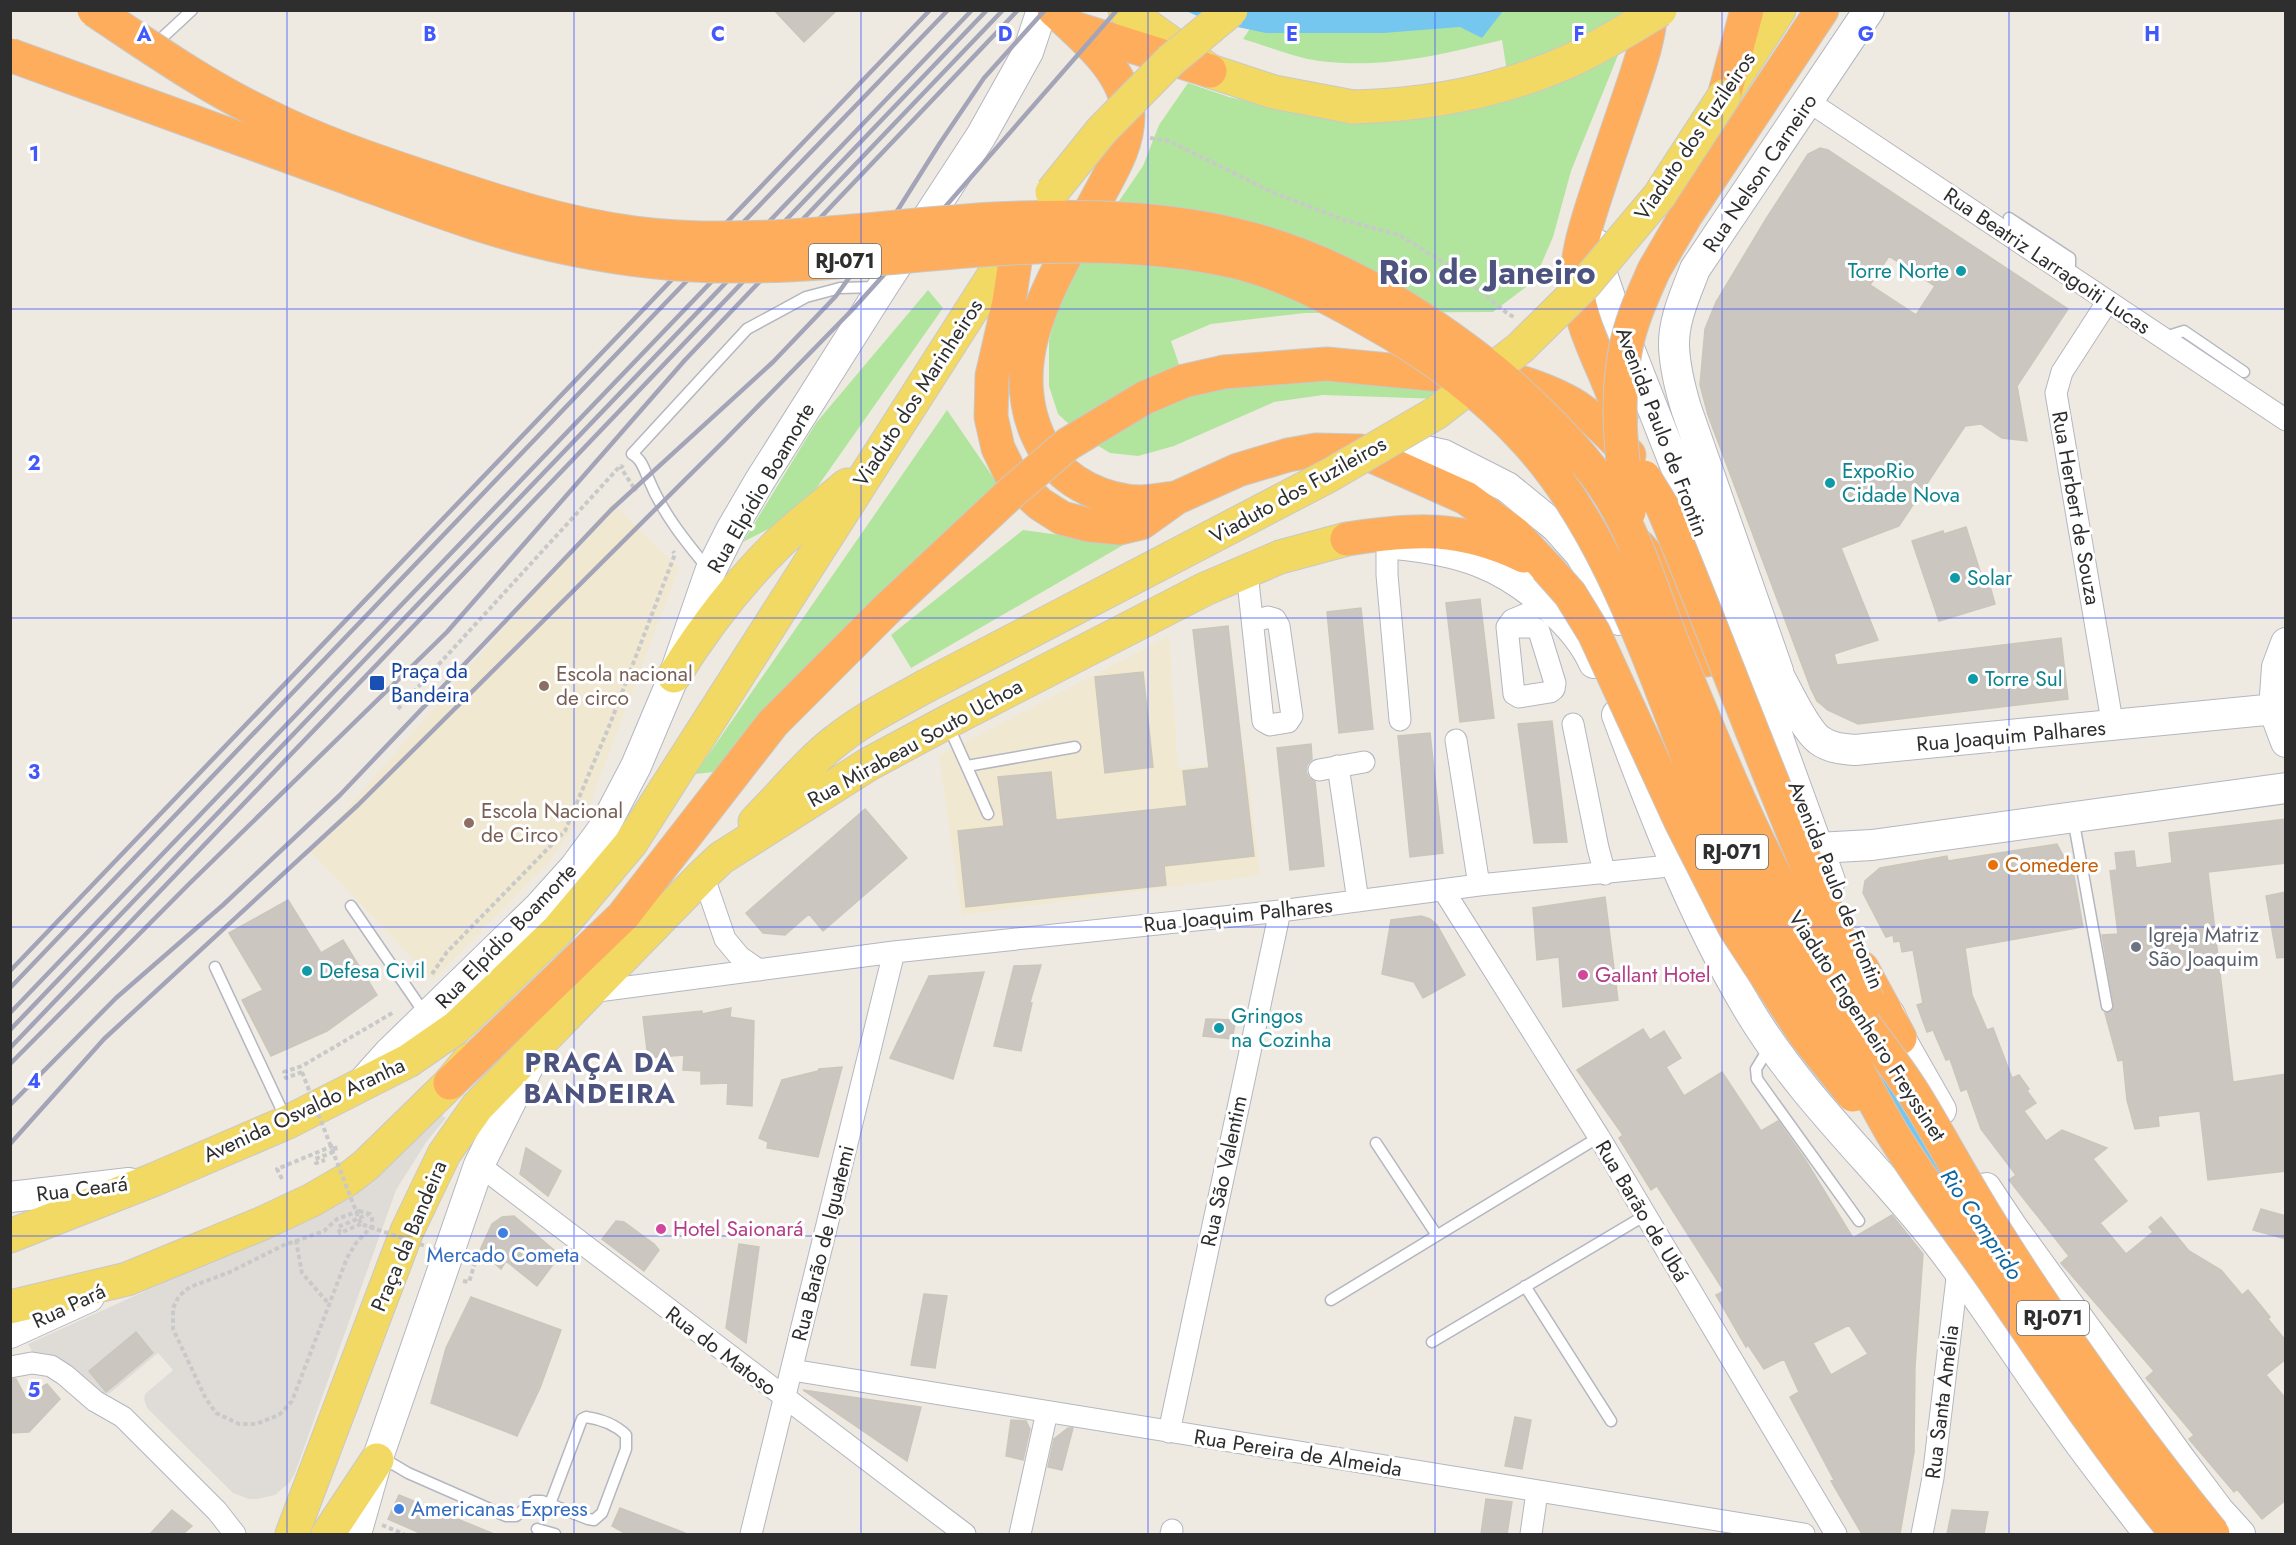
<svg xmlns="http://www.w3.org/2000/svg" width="2296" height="1545" font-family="Jost,sans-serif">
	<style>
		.education { fill: #f0e8d1 }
		.green { fill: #b1e59e }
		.plaza { fill: #dfdcd8 }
		.water { fill: #75c7ef }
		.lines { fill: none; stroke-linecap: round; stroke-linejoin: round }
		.river { stroke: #75c7ef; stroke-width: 36 }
		.building { fill: #cbc6c0; stroke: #cbc6ba; stroke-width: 1.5; fill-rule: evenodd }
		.lane-casing { stroke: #b4b6c1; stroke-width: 13 }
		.street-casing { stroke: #b4b6c1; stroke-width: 23 }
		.secondary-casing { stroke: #b4b6c1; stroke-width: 32 }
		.primary-casing { stroke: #c9c9c9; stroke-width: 35 }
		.highway-casing { stroke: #c9c9c9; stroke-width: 35 }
		.path { stroke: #c9c9c9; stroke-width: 4; stroke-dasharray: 4.5 3; stroke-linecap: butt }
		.lane { stroke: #fff; stroke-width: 10 }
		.street { stroke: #fff; stroke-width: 21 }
		.secondary { stroke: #fff; stroke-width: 30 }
		.primary { stroke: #f1d963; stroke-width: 33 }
		.highway { stroke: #fead5c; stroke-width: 33 }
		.rail { stroke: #a3a4b8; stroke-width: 4.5 }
		.primary-bridge-casing { stroke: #c9c9c9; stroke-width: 35; stroke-linecap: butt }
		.highway-bridge-casing { stroke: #c9c9c9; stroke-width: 35; stroke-linecap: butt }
		.path-bridge { stroke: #c9c9c9; stroke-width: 4; stroke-dasharray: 4.5 3; stroke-linecap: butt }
		.primary-bridge { stroke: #f1d963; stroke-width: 33 }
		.highway-bridge { stroke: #fead5c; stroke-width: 33 }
		.grid { fill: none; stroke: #4258fa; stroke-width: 1.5; stroke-opacity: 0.55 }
		.culture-dot { fill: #0f9aa8; stroke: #fff; stroke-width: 2 }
		.transit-dot { fill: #1a4fb4; stroke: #fff; stroke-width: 2 }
		.education-dot { fill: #8d6e63; stroke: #fff; stroke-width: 2 }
		.food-dot { fill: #e8710a; stroke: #fff; stroke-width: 2 }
		.worship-dot { fill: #6b7280; stroke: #fff; stroke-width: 2 }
		.hotel-dot { fill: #d1479c; stroke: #fff; stroke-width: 2 }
		.shop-dot { fill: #3f7fe0; stroke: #fff; stroke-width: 2 }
		.labels { text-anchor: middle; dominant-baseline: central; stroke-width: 6; stroke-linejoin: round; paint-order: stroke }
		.shield { fill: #fff; stroke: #6d6d6d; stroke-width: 1.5 }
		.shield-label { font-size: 20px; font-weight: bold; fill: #2e2e2e }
		.street-label { font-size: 21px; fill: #2e2e2e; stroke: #fff }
		.culture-label { font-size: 21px; fill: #0d838f; stroke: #fff; text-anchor: start }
		.transit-label { font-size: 21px; fill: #164399; stroke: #fff; text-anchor: start }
		.education-label { font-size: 21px; fill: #785e54; stroke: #fff; text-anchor: start }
		.food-label { font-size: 21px; fill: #c56008; stroke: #fff; text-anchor: start }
		.worship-label { font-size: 21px; fill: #5b616d; stroke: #fff; text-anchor: start }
		.hotel-label { font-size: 21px; fill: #b23c85; stroke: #fff; text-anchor: start }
		.shop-label { font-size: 21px; fill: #366cbe; stroke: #fff }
		.water-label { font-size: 22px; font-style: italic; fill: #0d65a2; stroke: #fff }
		.district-label { font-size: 27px; font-weight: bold; letter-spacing: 1.5px; fill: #4d537f; stroke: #fff }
		.town-label { font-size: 33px; font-weight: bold; fill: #4d537f; stroke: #fff }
		.grid-label { font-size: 20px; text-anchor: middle; font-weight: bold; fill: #4258fa; stroke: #fff; stroke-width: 6; stroke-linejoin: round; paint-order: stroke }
	</style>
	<rect width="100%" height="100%" fill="#efeae1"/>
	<path class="education" d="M612,503L679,568L590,804L548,863L433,980L310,851Z
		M1169,636L1178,768L1246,762L1260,875L962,915L939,756Z"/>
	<path class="green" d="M1470,10L1631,11L1623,43L1571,171L1553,237L1534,281L1493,312L1305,313L1211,324L1171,341L1183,376H1429L1442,399L1323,395L1274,402L1174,446L1138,456L1110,453L1082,436L1058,414L1049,386V341L1061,293L1095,236L1143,166L1159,125L1188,83L1229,97L1296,112L1510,91L1502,40C1439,55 1385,69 1319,61C1293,57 1267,46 1243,39L1257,18Z
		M928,290L943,308L799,513L743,542L816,423Z
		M947,410L997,483L714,772L695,774Z
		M1023,530L1125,544L911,668L891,635Z"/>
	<path class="plaza" d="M439,1113L446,1118L427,1141L396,1190L295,1473L290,1482L275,1495L258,1499H249L233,1493L147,1408L144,1399L145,1394L173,1370L158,1353L110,1393L105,1394H99L34,1355L28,1344L331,1207Z"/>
	<path class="water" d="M1186,11H1503L1482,38L1460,27L1383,33H1266L1209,21Z"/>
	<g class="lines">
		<path class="river" d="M1849,1030L1940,1163"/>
	</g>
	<path class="building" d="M774,10H837L804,42Z
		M1820,148L1828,150L2068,309L2017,386L2027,441L2002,438L1981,424L1965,426L1899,526L1841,548L1878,640L1834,654L1837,665L2061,638L2068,699L1858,724L1828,710L1817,701L1811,689L1708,415L1700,385L1705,329L1716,302L1766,219L1808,154ZM1889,256L1935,286L1916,315L1870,285Z
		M1966,527L1985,587L1990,586L1995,604L1939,621L1912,541L1943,531L1944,534Z
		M1480,599L1494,718L1460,722L1446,603Z
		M1361,608L1373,729L1339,733L1327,612Z
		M1228,626L1254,856L1164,866L1166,885L966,907L958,831L1004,826L998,777L1051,772L1056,820L1187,806L1183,771L1209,768L1193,630Z
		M1143,672L1153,767L1105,773L1095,677Z
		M1552,721L1567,842L1534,843L1518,724Z
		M1430,733L1443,853L1410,857L1398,736Z
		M1311,744L1312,759L1307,765L1306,772L1309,778L1315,782L1324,866L1290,870L1277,748Z
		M865,809L907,858L823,931L809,914L785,935L763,933L746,913Z
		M2286,819V863L2208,872L2233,1082L2286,1074V1171L2208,1180L2200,1111L2158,1116L2159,1126L2135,1129L2127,1100L2123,1060L2118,1061L2105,1013L2111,1012L2114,1005L2102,935L2118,934L2110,871L2117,870L2115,853L2134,851L2136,868L2172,863L2169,833Z
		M2057,844L2074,876L2083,927L1965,948L1972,995L1987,1030L1993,1028L2012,1078L2019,1075L2029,1089L2027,1091L2036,1103L2024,1111L2046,1141L2062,1130L2107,1148L2093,1159L2127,1201L2100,1223L2126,1254L2153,1232L2149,1227L2161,1217L2189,1251L2221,1270L2242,1295L2248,1290L2270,1317L2268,1319L2286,1341V1359L2266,1375L2286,1399V1500L2262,1519L2237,1489L2234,1492L2189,1439L2194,1435L2146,1378L2154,1371L2061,1263L2069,1256L2009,1180L2016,1175L1981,1129L1967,1089L1961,1091L1950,1059L1946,1060L1933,1030L1927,1032L1917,1005L1923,1003L1913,950L1902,952L1900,941L1894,942L1893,935L1886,937L1863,893L1865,881L1880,868L1947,856L1948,861Z
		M2286,892V957L2277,958L2266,896Z
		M1605,897L1618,1000L1563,1007L1559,957L1537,960L1533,908Z
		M288,900L321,953L343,940L377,995L327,1031L271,1056L242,1000L263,990L229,933Z
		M1421,916L1430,919L1437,925L1465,975L1423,998L1414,982L1382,974L1391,920Z
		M1041,965L1030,1002L1032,1003L1021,1051L994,1046L1014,966Z
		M984,972L953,1079L890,1058L929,976Z
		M731,1008L730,1017L754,1021L752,1106L727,1104L728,1083L701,1084V1071L683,1070L684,1055L648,1058L643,1017L702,1011V1014Z
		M1206,1019L1236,1020L1232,1039L1203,1036Z
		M1643,1029L1650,1040L1664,1031L1681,1058L1666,1067L1684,1096L1722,1072L1761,1131L1778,1121L1806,1161L1853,1238L1892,1215L1923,1254L1915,1366L1914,1452L1900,1534H1862L1831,1481L1834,1480L1790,1397L1799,1392L1784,1359L1764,1369L1748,1345L1746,1347L1716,1295L1724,1291L1657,1186L1651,1190L1619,1138L1623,1135L1577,1070ZM1849,1325L1868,1354L1831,1375L1813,1343Z
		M842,1067L818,1157L767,1148L768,1142L759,1138L782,1080L818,1071L819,1069Z
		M526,1148L561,1171L548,1196L520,1174Z
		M2261,1209L2286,1216V1239L2253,1230Z
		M514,1216L560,1255L537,1286L506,1261L501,1269L480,1250L492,1224L502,1217Z
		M616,1221L624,1222L654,1244L659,1250L644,1271L602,1239Z
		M739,1244L759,1247L746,1343L726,1328Z
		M924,1294L947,1296L935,1368L911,1365Z
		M471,1297L561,1330L540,1388L517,1436L431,1403L446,1348Z
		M136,1332L153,1353L106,1392L89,1371Z
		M10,1379H16L25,1396L47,1384L60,1399L29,1432L10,1433Z
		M803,1390L921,1407L907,1461Z
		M1515,1417L1531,1420L1522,1469L1505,1466Z
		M1011,1420L1026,1421L1030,1429L1023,1460L1006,1456Z
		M1068,1428H1073L1062,1470L1048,1467L1054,1439Z
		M399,1495L494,1534H422L388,1519Z
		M1486,1499L1512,1502L1507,1534H1481Z
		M620,1508L685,1533V1534H626L612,1526Z
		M172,1510L192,1526L183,1534H150Z
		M1952,1510L1988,1512L1984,1534H1947Z"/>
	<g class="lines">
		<g class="lane-casing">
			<path id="lane" d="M164,36L192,10
				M2009,218L2070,258V276
				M2162,338L2184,331L2244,372
				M709,570C686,542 663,514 649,480C644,470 642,459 632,454L747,329L806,297L840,288L877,287
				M948,725L988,814
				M967,766L1075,747
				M2073,818L2107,1006
				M351,906L425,1014
				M215,967L286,1119
				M1770,1046L1756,1069L1757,1079L1859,1221
				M1376,1143L1436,1234
				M1525,1286L1611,1421
				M1331,1300L1599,1137
				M1432,1342L1644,1216
				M381,1457L408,1473L506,1516H516L534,1501H542L588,1519L594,1520L602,1513L626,1449V1435C616,1425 600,1419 586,1417L582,1419L550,1504
				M537,1529L555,1534"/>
		</g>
		<g class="street-casing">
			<path id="street" d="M1808,101L2286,420
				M2108,301L2062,372L2056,393L2113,727
				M1387,543V575L1400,720
				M1247,572L1263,721L1270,725L1288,722L1292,716L1279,626L1275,619L1268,617L1253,622
				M1507,627H1533L1539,631L1555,683L1554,689L1550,692L1519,697L1514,694L1507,627L1512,620L1531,612L1542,600
				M1573,724L1598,848L1605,874
				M1456,740L1479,885
				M1338,766L1358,901
				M1319,770L1364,762
				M703,875L725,939L740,957L759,970
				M1444,891L1599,1137L1836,1534
				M590,992L894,952L1280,911L1479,885L1689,864
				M479,1165L965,1534
				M10,1367L32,1363L51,1366L65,1375L95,1401L123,1417L217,1511L235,1534
				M792,1370L1804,1534
				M1169,1432L1280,911
				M751,1534L894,952
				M1020,1534L1047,1412
				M1171,1534L1172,1530
				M1531,1534L1537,1492
				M1922,1534L1933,1478L1958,1270"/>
		</g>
		<g class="secondary-casing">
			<path id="secondary" d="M1598,245L1603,277L1616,315L1759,679L1782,749L1830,881
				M1370,450L1407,447L1444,455L1507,487L1556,527L1580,554L1614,609L1619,620
				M1395,544C1460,550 1503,564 1551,608C1569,624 1584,641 1594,663
				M2286,643L2277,667L2274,710L2286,742
				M1767,655C1782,677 1801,726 1819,740C1830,748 1842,749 1855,750L2286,708
				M1778,671L1686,408C1680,388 1675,368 1674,347C1673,320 1686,293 1695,269L1869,10
				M1617,715C1655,817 1694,919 1750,1012C1802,1098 1876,1165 1937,1242C1982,1299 2020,1361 2063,1420C2090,1459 2120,1496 2149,1534
				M1817,848L1872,845L2286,788
				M1890,1015L1900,1038L1941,1110
				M364,1081L389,1053L539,907L575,867L603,829L636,766L674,676L710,572L731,530L759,482L883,286L981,136L1028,52L1042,10
				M1986,1188L2012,1227L2180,1459L2219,1511L2240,1534
				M10,1197L129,1183
				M10,1333L89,1297
				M356,1534L377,1460L479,1165L534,1055"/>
		</g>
		<g class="primary-casing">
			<path id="primary" d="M1125,10L1210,71L1274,92L1353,107
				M1729,87L1779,10
				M674,676C704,628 739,582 780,542C801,522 825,504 847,485
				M755,822C782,795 807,763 837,740C863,719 894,704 924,687
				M10,1236L153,1180L288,1122L408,1061L457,1027L557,931L631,843L1022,231
				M10,1307L127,1279L263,1223L312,1200L348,1179L366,1165L450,1083L469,1060
				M292,1534L407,1231L444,1154L477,1107L703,875L721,858L869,764L947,722L1205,589L1280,557L1347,539
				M328,1534L377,1460"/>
		</g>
		<g class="highway-casing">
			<path id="highway" d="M1054,10C1083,37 1128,73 1128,115C1128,145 1113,169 1099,195C1057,274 992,364 1047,453C1065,483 1105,501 1140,502C1152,502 1164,499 1176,498
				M1074,28L1210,71
				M1724,96L1747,10
				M1019,235L1009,302L992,376L991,417L998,448L1013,479L1040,504L1062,518L1089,525L1120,528L1141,523L1176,498L1238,470L1288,455L1316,450L1361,451L1466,498L1515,534L1546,567
				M1654,270L1686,215L1822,10
				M1224,372L1327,364L1523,383C1576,400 1592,415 1629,455
				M1621,417C1608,372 1579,330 1577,283C1577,256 1584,232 1592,207C1604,169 1617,132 1630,94C1639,67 1649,40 1651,10
				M1347,539C1415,528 1461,526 1524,556
				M1639,546C1672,583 1687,615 1707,660
				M1862,968L1900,1038
				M450,1083L623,916L773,723L886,610"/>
		</g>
		<path class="path" d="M1150,138L1169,141L1272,192L1344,220L1399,235L1451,267L1508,314L1516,318
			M623,465L621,468L636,491
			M398,709L621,465
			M432,974L447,952L565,831L610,724L675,554L673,551
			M302,1072L286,1078L284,1072L302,1066L394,1012
			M282,1179L277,1169L335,1145L336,1151L315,1159L316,1163L325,1160
			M359,1211L370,1214L372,1219V1226L356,1243L347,1258L292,1401L279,1415L256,1424H239L216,1413L206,1399L173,1329V1308L179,1296L190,1287L230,1272L284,1245L324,1231L337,1219Z
			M361,1224L340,1233L338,1227L369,1214
			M296,1240L302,1273L329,1304
			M463,1281L469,1282L475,1263
			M382,1525L404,1534"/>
		<use href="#lane" class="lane"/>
		<use href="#street" class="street"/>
		<use href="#secondary" class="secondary"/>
		<use href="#primary" class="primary"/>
		<use href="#highway" class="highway"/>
		<path class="rail" d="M10,971L930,10
			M10,988L650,319L948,10
			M10,1013L972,10
			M10,1030L987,10
			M10,1048L1003,10
			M10,1064L190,883L447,632L685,360L1018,10
			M10,1105L116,998L223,905L340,795L611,510L773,362L836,296L899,208L940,143L984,78L1045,10
			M10,1144L104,1039L358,805L724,441L854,308L945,207L1117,10"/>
		<g class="primary-bridge-casing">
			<path id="primary-bridge" d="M1353,107C1429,105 1507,90 1576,58C1605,44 1632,27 1660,10
				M1052,192L1102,130L1171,60L1231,10
				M924,687L1330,475L1436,413L1520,348L1585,284L1659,196L1724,96"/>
		</g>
		<g class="highway-bridge-casing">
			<path id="highway-bridge" d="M94,10C150,47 205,86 266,115C317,141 373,160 427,178C495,201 563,224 635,233C755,248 874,226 994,219C1079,215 1169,216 1251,239C1329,260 1404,303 1468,351C1514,385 1578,445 1609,494C1637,538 1652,590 1671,639C1711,737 1751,835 1802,927C1820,961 1842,993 1864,1024C1881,1047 1899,1070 1914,1094C1942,1139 1966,1186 1995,1231C2061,1336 2135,1438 2213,1534
				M10,55C119,95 228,134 337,174C415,202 491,233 572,249C626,260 689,267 745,266C907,265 1074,224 1236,262C1282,273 1327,296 1368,320C1428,353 1482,392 1528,443C1610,534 1651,666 1696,778C1712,818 1733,857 1753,895C1775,938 1803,978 1828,1019C1851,1056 1870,1095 1892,1133C1922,1182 1958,1229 1991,1276C2051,1364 2110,1452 2177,1534
				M1644,477L1662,506C1731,671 1790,840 1868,1001
				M1629,512C1622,459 1615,405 1625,352C1630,323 1642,297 1654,270
				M1546,567L1570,594L1594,633L1681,822L1735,928L1805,1035L1853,1095
				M886,610L1013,491L1068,444L1144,398L1184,381L1224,372"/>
		</g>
		<path class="path-bridge" d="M302,1072L361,1224L475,1263"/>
		<use href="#primary-bridge" class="primary-bridge"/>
		<use href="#highway-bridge" class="highway-bridge"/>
	</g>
	<path class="grid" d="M287,10V1534M574,10V1534M861,10V1534M1148,10V1534M1435,10V1534M1722,10V1534M2009,10V1534M10,309H2286M10,618H2286M10,927H2286M10,1236H2286"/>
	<g class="culture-dot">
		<circle cx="1961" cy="271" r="6"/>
		<circle cx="1830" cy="483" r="6"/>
		<circle cx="1955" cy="578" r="6"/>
		<circle cx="1973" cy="679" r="6"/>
		<circle cx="307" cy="971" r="6"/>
		<circle cx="1219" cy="1028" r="6"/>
	</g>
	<rect class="transit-dot" x="369" y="675" width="16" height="16" rx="3"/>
	<g class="education-dot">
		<circle cx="544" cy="686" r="6"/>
		<circle cx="469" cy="823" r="6"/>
	</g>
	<circle class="food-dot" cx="1993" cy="865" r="6"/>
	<circle class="worship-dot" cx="2136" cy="947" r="6"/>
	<g class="hotel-dot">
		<circle cx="1583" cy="975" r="6"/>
		<circle cx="661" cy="1229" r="6"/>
	</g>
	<g class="shop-dot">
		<circle cx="503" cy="1233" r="6"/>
		<circle cx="399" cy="1509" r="6"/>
	</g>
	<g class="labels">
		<g class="shield">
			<rect x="809" y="244" width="72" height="34" rx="4.5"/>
			<rect x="1696" y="835" width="72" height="34" rx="4.5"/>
			<rect x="2017" y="1301" width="72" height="34" rx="4.5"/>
		</g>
		<g class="shield-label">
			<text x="845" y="261">RJ-071</text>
			<text x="1732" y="852">RJ-071</text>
			<text x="2053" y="1318">RJ-071</text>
		</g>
		<g class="street-label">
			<text transform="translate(1695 136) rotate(-56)">Viaduto dos Fuzileiros</text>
			<text transform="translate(1760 173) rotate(-56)">Rua Nelson Carneiro</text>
			<text transform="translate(2047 261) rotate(34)">Rua Beatriz Larragoiti Lucas</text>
			<text transform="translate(918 393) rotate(-57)">Viaduto dos Marinheiros</text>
			<text transform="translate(1662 432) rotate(69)">Avenida Paulo de Frontin</text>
			<text transform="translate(761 488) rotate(-60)">Rua Elpídio Boamorte</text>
			<text transform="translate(1298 490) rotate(-29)">Viaduto dos Fuzileiros</text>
			<text transform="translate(2076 508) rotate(80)">Rua Herbert de Souza</text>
			<text transform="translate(2011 736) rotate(-5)">Rua Joaquim Palhares</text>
			<text transform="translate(915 743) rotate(-29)">Rua Mirabeau Souto Uchoa</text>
			<text transform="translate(1836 885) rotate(68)">Avenida Paulo de Frontin</text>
			<text transform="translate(1238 915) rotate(-6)">Rua Joaquim Palhares</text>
			<text transform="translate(506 936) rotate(-46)">Rua Elpídio Boamorte</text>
			<text transform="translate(1867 1026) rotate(57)">Viaduto Engenheiro Freyssinet</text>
			<text transform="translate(304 1110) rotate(-25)">Avenida Osvaldo Aranha</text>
			<text transform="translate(1224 1171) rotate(-78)">Rua São Valentim</text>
			<text transform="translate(82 1189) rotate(-7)">Rua Ceará</text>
			<text transform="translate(1642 1211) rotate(59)">Rua Barão de Ubá</text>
			<text transform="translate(409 1236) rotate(-67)">Praça da Bandeira</text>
			<text transform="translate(823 1243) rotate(-76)">Rua Barão de Iguatemi</text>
			<text transform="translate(69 1306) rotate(-25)">Rua Pará</text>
			<text transform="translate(721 1351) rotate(37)">Rua do Matoso</text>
			<text transform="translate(1942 1402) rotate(-83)">Rua Santa Amélia</text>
			<text transform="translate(1298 1453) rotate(9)">Rua Pereira de Almeida</text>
		</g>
		<g class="culture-label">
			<text x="1949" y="271" text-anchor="end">Torre Norte</text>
			<text x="1842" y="471">ExpoRio<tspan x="1842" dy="24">Cidade Nova</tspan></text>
			<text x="1967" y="578">Solar</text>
			<text x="1985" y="679">Torre Sul</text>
			<text x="319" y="971">Defesa Civil</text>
			<text x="1231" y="1016">Gringos<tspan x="1231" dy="24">na Cozinha</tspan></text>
		</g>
		<g class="transit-label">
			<text x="391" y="671">Praça da<tspan x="391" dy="24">Bandeira</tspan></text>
		</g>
		<g class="education-label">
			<text x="556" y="674">Escola nacional<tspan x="556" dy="24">de circo</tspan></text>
			<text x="481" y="811">Escola Nacional<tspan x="481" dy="24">de Circo</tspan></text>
		</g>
		<g class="food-label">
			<text x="2005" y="865">Comedere</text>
		</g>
		<g class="worship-label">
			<text x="2148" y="935">Igreja Matriz<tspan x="2148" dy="24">São Joaquim</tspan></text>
		</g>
		<g class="hotel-label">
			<text x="1595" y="975">Gallant Hotel</text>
			<text x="673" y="1229">Hotel Saionará</text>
		</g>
		<g class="shop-label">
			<text x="503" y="1255">Mercado Cometa</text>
			<text x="411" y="1509" text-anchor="start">Americanas Express</text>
		</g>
		<g class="water-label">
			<text transform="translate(1982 1224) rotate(56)">Rio Comprido</text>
		</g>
		<g class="district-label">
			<text x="600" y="1062">PRAÇA DA<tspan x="600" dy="31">BANDEIRA</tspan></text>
		</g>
		<g class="town-label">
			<text x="1487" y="272">Rio de Janeiro</text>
		</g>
	</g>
	<g class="grid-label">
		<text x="144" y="41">A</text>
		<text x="430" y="41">B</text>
		<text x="718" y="41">C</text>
		<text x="1005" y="41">D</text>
		<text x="1292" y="41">E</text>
		<text x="1579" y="41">F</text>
		<text x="1866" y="41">G</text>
		<text x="2152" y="41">H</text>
		<text x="34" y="161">1</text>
		<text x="34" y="470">2</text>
		<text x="34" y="779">3</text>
		<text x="34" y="1088">4</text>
		<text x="34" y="1397">5</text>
	</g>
	<rect width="2296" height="1545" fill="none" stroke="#2e2e2e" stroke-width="24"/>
</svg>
